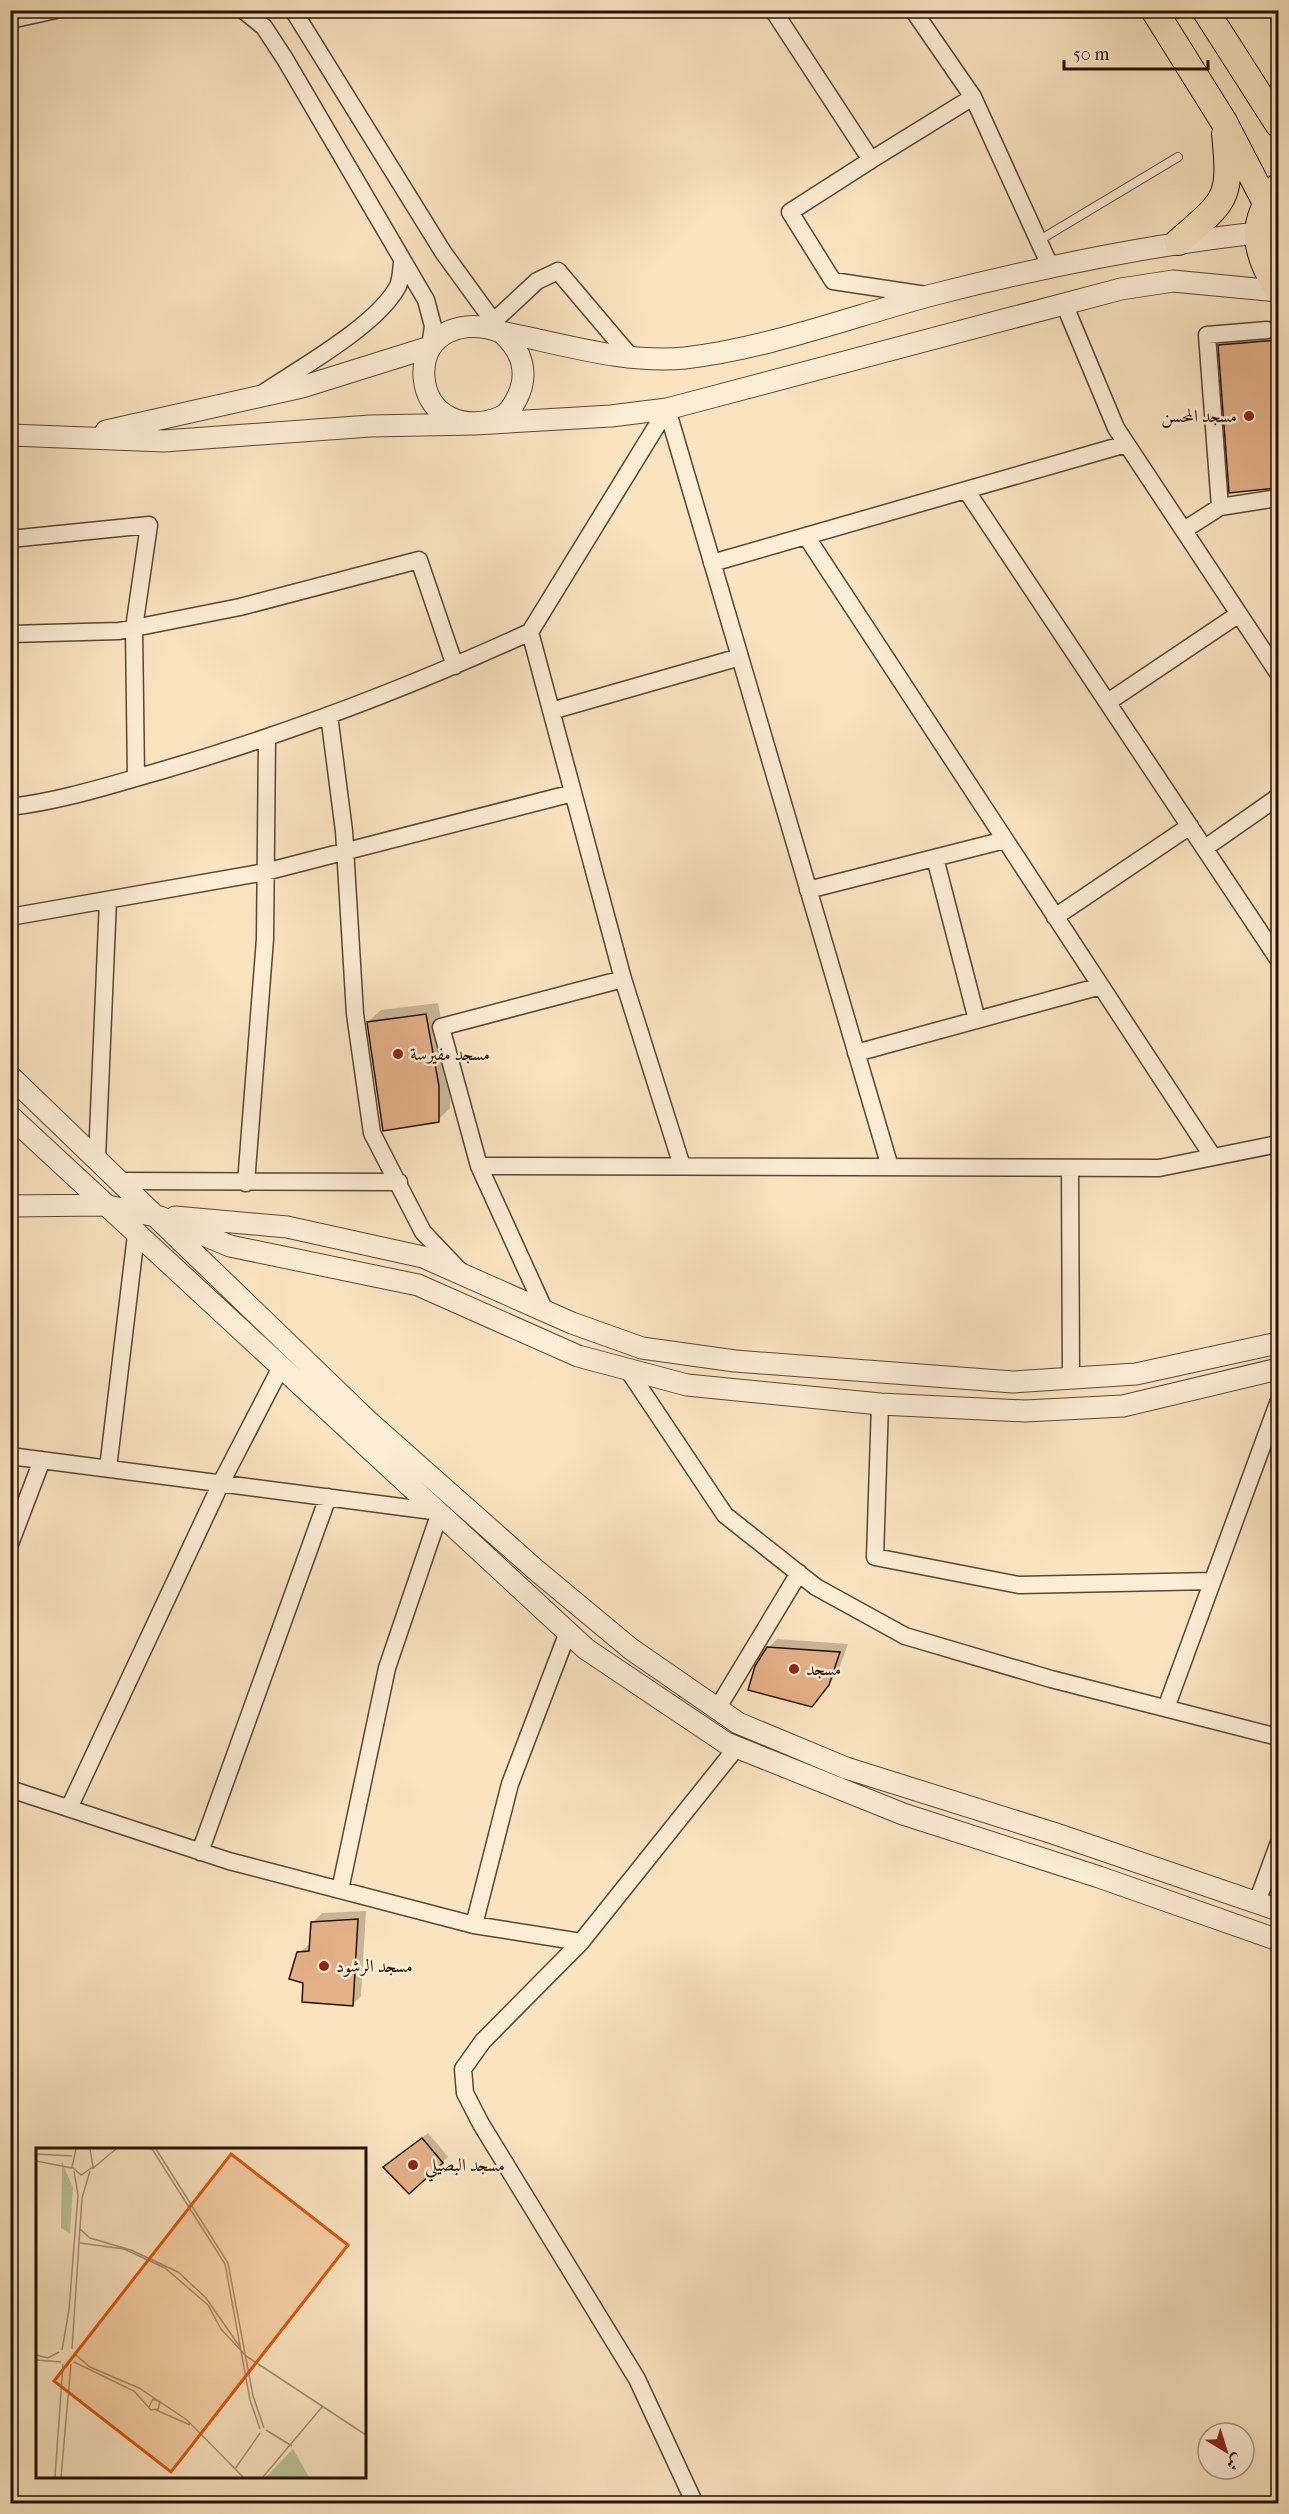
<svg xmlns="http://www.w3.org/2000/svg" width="1289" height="2514" font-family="'IM FELL French Canon',Amiri,serif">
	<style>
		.shadow { fill: #0003 }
		.building { fill: #e4b088; stroke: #251005; stroke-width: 1.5 }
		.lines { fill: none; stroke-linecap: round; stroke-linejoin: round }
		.service-casing { stroke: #5a4534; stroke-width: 10 }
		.minor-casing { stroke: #5a4534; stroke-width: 19 }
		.tertiary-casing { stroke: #5a4534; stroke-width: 23 }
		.primary-casing { stroke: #251005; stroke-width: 28 }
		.service { stroke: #fcedd6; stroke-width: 8 }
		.minor { stroke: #fcedd6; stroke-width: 16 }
		.tertiary { stroke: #fcedd6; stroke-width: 21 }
		.primary { stroke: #fae4c0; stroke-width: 26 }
		.poi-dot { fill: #8f2418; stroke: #fcedd6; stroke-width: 2 }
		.labels { text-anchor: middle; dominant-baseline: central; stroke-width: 5; stroke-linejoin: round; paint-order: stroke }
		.poi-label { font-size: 18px; fill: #251005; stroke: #fcedd6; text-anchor: start }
		.inset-road { fill: none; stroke: #a58f75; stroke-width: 1.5 }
		.view { fill: #de550c; fill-opacity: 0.15; stroke: #de550c; stroke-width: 3 }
		.inset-edge { fill: none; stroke: #251005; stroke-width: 3 }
	</style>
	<rect width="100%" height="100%" fill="#fae4c0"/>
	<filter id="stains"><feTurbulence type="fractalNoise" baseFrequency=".00333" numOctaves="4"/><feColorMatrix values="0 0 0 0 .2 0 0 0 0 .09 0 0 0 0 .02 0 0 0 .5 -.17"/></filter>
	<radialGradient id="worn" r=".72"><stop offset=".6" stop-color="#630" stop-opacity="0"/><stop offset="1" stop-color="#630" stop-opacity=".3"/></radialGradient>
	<path class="shadow" d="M1278,330V486L1231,491L1220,345L1232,333Z
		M438,1003L451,1073L450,1108L438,1120L368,1022L381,1010Z
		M777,1639L848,1644L837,1674L812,1705L768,1648Z
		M366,1911L361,1996L352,2005L304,1982L299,1953L311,1943L312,1923L322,1913Z
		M428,2133L448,2157L442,2162H391Z"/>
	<path class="building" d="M1278,340V488L1229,493L1218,345Z
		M426,1014L439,1086V1122L383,1131L367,1022Z
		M767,1647L840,1652L829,1685L812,1707L748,1690L755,1666Z
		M358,1919L353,2006L302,2002L303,1983L289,1979L297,1952L309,1951L311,1922Z
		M422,2138L443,2163L409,2194L383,2167Z"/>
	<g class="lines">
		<g class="service-casing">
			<path id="service" d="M1038,241L1178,157"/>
		</g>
		<g class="minor-casing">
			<path id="minor" d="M243,10L264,27L285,59L426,300L433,326L430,347
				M293,10L443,252L501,332
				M773,10L871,160L973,97
				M913,10L973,97L1051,268
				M10,20L56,10
				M871,160L790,212L833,281L926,295
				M1065,306L1116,428L1278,673
				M493,322L537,281L558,271L630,356
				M1267,330L1207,335L1220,507L1278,498
				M263,393C300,368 378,325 398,286C401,279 401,270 402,263
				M667,409L530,632L623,979L682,1166
				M667,409L890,1167
				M966,490L1278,959
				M1184,530L1220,507
				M806,536L1213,1157
				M10,539L149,525L134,628L136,778
				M712,563L1126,444
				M10,634L119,631L240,607L419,560L455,666
				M1108,702L1239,614
				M551,711L740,657
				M329,715L344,831L355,1014L372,1133L423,1232L461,1272
				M10,807C62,801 110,785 160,771C287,734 410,687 530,632
				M1205,848L1278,797
				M935,858L977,1020
				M808,890L1005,840
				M10,917L265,872L573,793
				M1055,917L1190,826
				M856,1053L1101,986
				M97,1158L108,900
				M479,1166L1159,1168L1278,1144
				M1070,1168L1071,1378
				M122,1181L399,1182
				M246,1183L265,939L267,738
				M545,1311L479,1166L441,1027L623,979
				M628,1370L725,1515L816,1587L905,1636L1051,1679L1278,1737
				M880,1404L875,1557L1019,1585L1212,1581
				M10,1456L440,1512L387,1668L340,1890
				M108,1468L136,1235
				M10,1544L42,1460
				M1166,1708L1278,1403
				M717,1709L799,1573
				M10,1789L229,1861L474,1925L581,1942
				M69,1808L221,1483L281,1367
				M200,1852L328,1497
				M1257,1902L1278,1845
				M474,1925L510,1784L568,1632
				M695,2504L637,2379L481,2124L465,2093L463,2069L483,2041L581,1942L737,1747"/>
		</g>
		<g class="tertiary-casing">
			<path id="tertiary" d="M501,332C522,350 530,374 516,400C513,406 508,414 501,417C467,432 427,418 424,377C421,332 465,317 501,332C560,343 624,364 685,358C769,348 850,317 932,295C1038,268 1148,245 1257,233
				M106,431L302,387L430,347
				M10,435L164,441L370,426L475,424L611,416L667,409L1121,289L1173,281L1278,291
				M10,1076L368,1421L536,1570L631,1649L738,1723L846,1768L1053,1833L1278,1910
				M10,1116L586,1649L726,1743L903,1814L1099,1877L1278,1940
				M10,1206L103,1205L160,1217L230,1246L418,1285L578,1356L687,1385L880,1404L1025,1411L1123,1406L1278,1369
				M175,1217L287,1227L423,1257L572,1323L642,1348L735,1361L1013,1382L1136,1374L1278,1343"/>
		</g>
		<g class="primary-casing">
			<path id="primary" d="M1154,10L1224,122L1266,203
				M1205,10L1278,124
				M1278,187C1248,224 1255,252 1278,290
				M1178,242C1226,200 1232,200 1225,134"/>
		</g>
		<use href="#service" class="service"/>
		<use href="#minor" class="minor"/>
		<use href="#tertiary" class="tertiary"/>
		<use href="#primary" class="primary"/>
	</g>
	<g class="poi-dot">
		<circle cx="1249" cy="416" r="6"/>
		<circle cx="398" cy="1054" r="6"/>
		<circle cx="794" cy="1669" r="6"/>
		<circle cx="324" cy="1966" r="6"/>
		<circle cx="413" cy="2165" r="6"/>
	</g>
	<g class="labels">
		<g class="poi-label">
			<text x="1237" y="416" text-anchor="end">مسجد المحسن</text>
			<text x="410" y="1054">مسجد مفيرسة</text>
			<text x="806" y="1669">مسجد</text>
			<text x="336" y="1966">مسجد الرشود</text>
			<text x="425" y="2165">مسجد البصيلي</text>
		</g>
	</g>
	<g transform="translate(36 2148)">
		<rect width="330" height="330" fill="#fae4c0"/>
		<path d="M26,14L37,40L34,85L25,80ZM257,301L273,329H230Z" fill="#b9c597"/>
		<path class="inset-road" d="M40,1L36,19L45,27L57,19L54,1M116,1L189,116L214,252L224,281M120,1L192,115L217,248L228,280M0,6L36,8M0,13L36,20M56,21L80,1M44,81L54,90L95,102L142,124L170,150L204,199M44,95L88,101L129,120L172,157L185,181L210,208L330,287M36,201L46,50L54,23M26,202L33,162L42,47L38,23M0,207L12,210L23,204M40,207L54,219L103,240L151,272L207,329M0,212L25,214M38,214L98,243L115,262L122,261L124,254L117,251L113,259M120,262L154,277M230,282L256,298M199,321L224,285M19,329L27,216M25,329L35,216M227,329L286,259"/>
		<path class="view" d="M195,6L312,97L135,324L18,233Z"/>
		<rect width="330" height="330" class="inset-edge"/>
	</g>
	<rect width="1289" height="2514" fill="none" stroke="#fae4c0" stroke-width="36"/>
	<rect x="12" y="12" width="1265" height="2490" fill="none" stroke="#251005" stroke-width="3"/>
	<rect x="18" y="18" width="1253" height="2478" fill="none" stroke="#251005" stroke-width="1.5"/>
	<g transform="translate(1226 2451) rotate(142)"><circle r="28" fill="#fcedd6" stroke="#a69582" stroke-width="1.5"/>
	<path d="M0-4.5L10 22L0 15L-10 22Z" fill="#8f2418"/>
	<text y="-9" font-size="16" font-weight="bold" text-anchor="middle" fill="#251005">ش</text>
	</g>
	<path d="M1064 60v9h144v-9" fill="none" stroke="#251005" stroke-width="3"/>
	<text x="1073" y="60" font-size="18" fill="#251005" stroke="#fcedd6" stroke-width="4.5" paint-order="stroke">50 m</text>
	<rect width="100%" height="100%" filter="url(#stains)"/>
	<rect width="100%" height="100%" fill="url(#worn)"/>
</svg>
